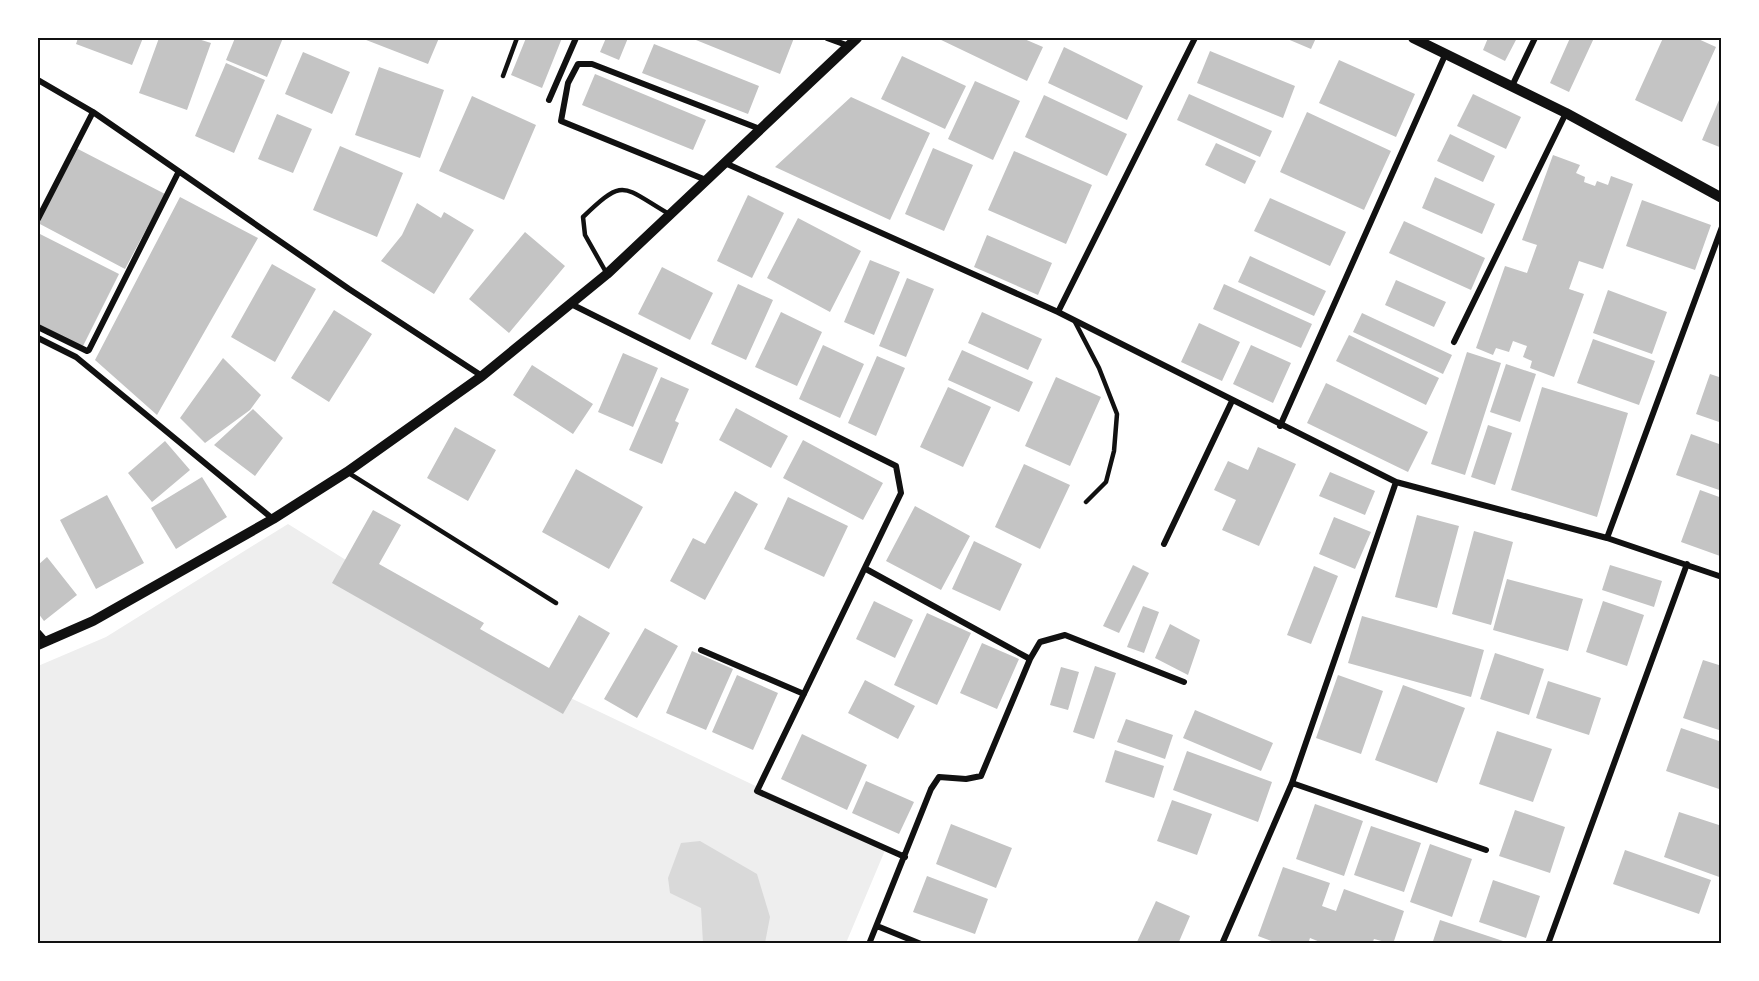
<svg xmlns="http://www.w3.org/2000/svg" width="1759" height="981" font-family="Figtree,sans-serif">
	<style>
		.green { fill: #eee }
		.water { fill: #d9d9d9 }
		.building { fill: #c4c4c4 }
		.lines { fill: none; stroke-linecap: round; stroke-linejoin: round }
		.service { stroke: #111; stroke-width: 4.5 }
		.minor { stroke: #111; stroke-width: 6 }
		.tertiary { stroke: #111; stroke-width: 10 }
		.neatline { fill: none; stroke: #111; stroke-width: 2 }
	</style>
	<rect width="100%" height="100%" fill="#fff"/>
	<path class="green" d="M288,524L560,693L886,848L846,943H38V666L106,637Z"/>
	<path class="water" d="M700,841L757,874L770,917L765,943H703L701,908L670,893L668,878L681,843Z"/>
	<path class="building" d="M78,38H143L132,65L76,44Z
		M159,38H195L211,43L187,110L139,93Z
		M235,38H283L267,77L226,60Z
		M361,38H439L428,64Z
		M526,38H562L542,88L511,75Z
		M606,38H628L619,60L600,52Z
		M691,38H794L780,74Z
		M937,38H1022L1043,47L1027,81Z
		M1285,38H1316L1311,49Z
		M1488,38H1517L1505,61L1483,50Z
		M1570,38H1594L1569,92L1550,83Z
		M1663,38H1696L1716,47L1682,122L1635,100Z
		M654,44L759,86L748,114L642,73Z
		M1064,47L1143,86L1127,120L1048,83Z
		M1210,51L1295,86L1283,118L1197,83Z
		M303,52L350,72L332,114L285,94Z
		M902,56L966,86L945,129L881,99Z
		M1339,60L1415,94L1396,137L1319,103Z
		M226,63L265,80L234,153L195,136Z
		M379,67L444,90L420,158L355,135Z
		M595,74L706,120L693,150L582,105Z
		M975,81L1020,101L993,160L948,139Z
		M1722,93V148L1702,140Z
		M1189,94L1272,131L1260,157L1177,120Z
		M1473,94L1521,117L1506,149L1457,126Z
		M1044,95L1127,134L1107,176L1025,137Z
		M472,96L536,125L504,200L439,171Z
		M851,97L930,133L890,220L775,167Z
		M1307,112L1391,151L1364,210L1280,172Z
		M277,114L312,129L293,173L258,159Z
		M1450,134L1495,156L1483,182L1437,161Z
		M1216,143L1256,161L1245,184L1205,165Z
		M340,146L403,173L377,237L313,210Z
		M76,148L165,194L125,269L38,223Z
		M933,148L973,165L944,231L905,214Z
		M1014,151L1092,185L1066,244L988,210Z
		M1553,155L1580,165L1576,173L1585,177L1584,182L1595,186L1597,181L1608,185L1611,176L1633,184L1603,269L1579,261L1569,289L1584,294L1554,377L1530,368L1532,361L1523,357L1527,346L1513,341L1509,352L1496,348L1493,355L1476,348L1505,266L1527,273L1537,245L1522,240Z
		M1435,177L1495,204L1482,234L1422,208Z
		M748,195L784,213L752,278L717,261Z
		M180,197L258,238L157,415L95,360Z
		M1270,198L1346,232L1330,266L1254,231Z
		M1642,200L1711,225L1695,270L1626,246Z
		M417,203L441,218L444,212L474,230L434,294L381,261L402,235Z
		M798,218L861,251L830,312L767,278Z
		M1404,221L1485,258L1471,290L1389,253Z
		M525,232L565,266L509,333L469,299Z
		M38,233L119,274L82,348L38,326Z
		M987,235L1052,263L1038,295L974,267Z
		M1250,256L1326,291L1314,316L1238,282Z
		M870,260L900,272L874,335L844,322Z
		M272,264L316,289L275,362L231,337Z
		M662,267L713,293L690,340L638,314Z
		M907,278L934,289L906,357L879,346Z
		M1396,280L1446,302L1434,327L1385,305Z
		M738,284L773,300L746,360L711,344Z
		M1224,284L1312,324L1301,348L1213,309Z
		M1608,290L1667,312L1652,354L1593,333Z
		M334,310L372,334L329,402L291,378Z
		M781,312L822,332L797,386L755,367Z
		M982,312L1042,339L1028,370L968,343Z
		M1362,313L1452,355L1443,374L1353,332Z
		M1199,323L1240,342L1222,381L1181,362Z
		M1349,335L1439,378L1426,405L1336,361Z
		M1593,339L1655,361L1639,405L1577,383Z
		M823,345L864,364L840,418L799,399Z
		M1251,345L1291,363L1273,403L1233,384Z
		M962,350L1033,382L1019,412L948,380Z
		M1467,352L1501,363L1465,475L1431,464Z
		M623,353L658,368L633,427L598,412Z
		M877,356L905,368L876,436L848,423Z
		M223,358L261,395L250,410L205,443L180,418Z
		M1506,364L1536,374L1520,422L1490,412Z
		M532,365L593,404L573,434L513,395Z
		M1710,374L1722,378V423L1696,414Z
		M661,377L689,389L675,421L679,423L662,464L629,450Z
		M1056,377L1101,397L1070,466L1025,446Z
		M1326,383L1428,432L1408,472L1307,423Z
		M948,387L991,407L963,467L920,447Z
		M1542,387L1628,413L1597,517L1511,490Z
		M736,408L788,436L771,468L719,440Z
		M253,409L283,438L255,476L214,445Z
		M1488,425L1512,433L1495,485L1471,477Z
		M455,427L496,450L468,501L427,478Z
		M1691,434L1722,445V491L1676,475Z
		M803,440L883,483L863,520L783,478Z
		M165,441L190,470L152,502L128,473Z
		M1258,447L1296,464L1259,546L1222,530L1236,500L1214,490L1228,461L1248,470Z
		M1024,464L1070,485L1040,549L995,527Z
		M576,469L643,507L609,569L542,532Z
		M1330,472L1375,491L1365,515L1319,496Z
		M202,477L227,517L176,549L151,508Z
		M1700,490L1722,498L1720,556L1681,542Z
		M735,491L758,504L705,600L670,581L693,538L705,544Z
		M107,495L144,563L96,589L60,520Z
		M788,497L848,526L824,577L764,549Z
		M915,506L970,536L941,590L886,561Z
		M373,510L401,525L379,564L484,623L480,629L549,668L579,615L610,633L563,714L332,583Z
		M1417,515L1459,526L1437,608L1395,597Z
		M1334,517L1371,532L1355,569L1319,554Z
		M1474,531L1513,542L1491,625L1452,614Z
		M974,541L1022,564L1000,611L952,589Z
		M47,557L77,595L44,621L38,613V565Z
		M1133,565L1149,573L1119,633L1103,626Z
		M1610,565L1662,581L1654,607L1602,590Z
		M1314,566L1338,576L1311,644L1287,635Z
		M1507,579L1583,599L1568,651L1493,630Z
		M874,601L913,620L895,658L856,639Z
		M1603,601L1644,615L1627,666L1586,652Z
		M1143,606L1159,612L1144,653L1127,647Z
		M927,613L971,633L937,705L894,685Z
		M1362,616L1484,650L1471,697L1348,663Z
		M1170,624L1200,640L1188,675L1155,658Z
		M645,628L678,646L637,718L604,699Z
		M982,643L1019,659L997,709L960,693Z
		M692,651L733,669L706,730L666,713Z
		M1495,653L1544,669L1529,715L1480,699Z
		M1703,660L1722,666V731L1683,718Z
		M1095,666L1116,673L1094,739L1073,732Z
		M1061,667L1079,672L1068,710L1050,705Z
		M737,675L778,693L753,750L712,732Z
		M1338,675L1383,691L1361,754L1316,738Z
		M865,680L915,706L898,739L848,713Z
		M1548,681L1601,698L1589,735L1536,718Z
		M1403,685L1465,708L1437,783L1375,760Z
		M1195,710L1273,743L1261,771L1183,738Z
		M1126,719L1173,735L1165,759L1117,742Z
		M1681,728L1722,742V790L1666,771Z
		M1497,731L1552,749L1533,802L1479,784Z
		M802,734L867,765L847,810L781,779Z
		M1115,750L1164,766L1154,798L1105,782Z
		M1187,751L1272,782L1258,822L1173,790Z
		M866,781L914,802L899,834L852,813Z
		M1172,800L1212,814L1197,855L1157,841Z
		M1315,804L1363,821L1344,876L1296,859Z
		M1515,810L1565,827L1550,873L1499,856Z
		M1679,812L1722,826V878L1664,857Z
		M951,824L1012,848L996,888L936,864Z
		M1371,826L1421,843L1404,892L1354,875Z
		M1430,844L1472,859L1452,917L1410,902Z
		M1625,850L1711,880L1699,914L1613,884Z
		M1283,867L1330,883L1322,906L1336,911L1344,889L1404,911L1393,944L1374,939L1372,944H1325L1310,938L1308,944H1279L1258,936Z
		M927,876L988,899L975,934L913,912Z
		M1493,880L1540,896L1526,938L1479,922Z
		M1156,901L1190,916L1178,944H1136Z
		M1440,920L1509,943V944H1432Z"/>
	<g class="lines">
		<path class="service" d="M503,76L517,38
			M607,274L585,235L583,217C625,177 621,186 669,214
			M1075,322L1099,368L1117,414L1114,451L1106,482L1086,502
			M347,472L556,603"/>
		<path class="minor" d="M827,38L849,46
			M38,80L93,112L349,289L482,376
			M1512,86L1535,38
			M549,100L576,38
			M725,163L1058,312L1396,482L1607,538L1722,577
			M706,180L561,121L568,83L578,64H592L760,129
			M38,219L93,112
			M571,304L896,466L901,493L757,791L905,857
			M1058,312L1195,38
			M38,327L87,351L89,350L178,173
			M38,338L76,357L273,519
			M1454,342L1566,113
			M1280,426L1446,53
			M1607,538L1722,227
			M1164,544L1232,401
			M866,569L1030,659
			M38,632L46,641
			M701,650L804,694
			M1292,783L1486,850
			M877,926L921,944
			M869,944L931,789L939,777L966,779L981,776L1030,659L1040,642L1065,635L1184,682
			M1222,944L1292,783L1396,482
			M1548,944L1687,564"/>
		<path class="tertiary" d="M1413,38L1566,113L1722,198
			M38,645L93,621L273,519L347,472L482,376L607,274L857,38"/>
	</g>
	<rect width="1759" height="981" fill="none" stroke="#ffffff" stroke-width="78"/>
	<rect x="39" y="39" width="1681" height="903" class="neatline"/>
</svg>
